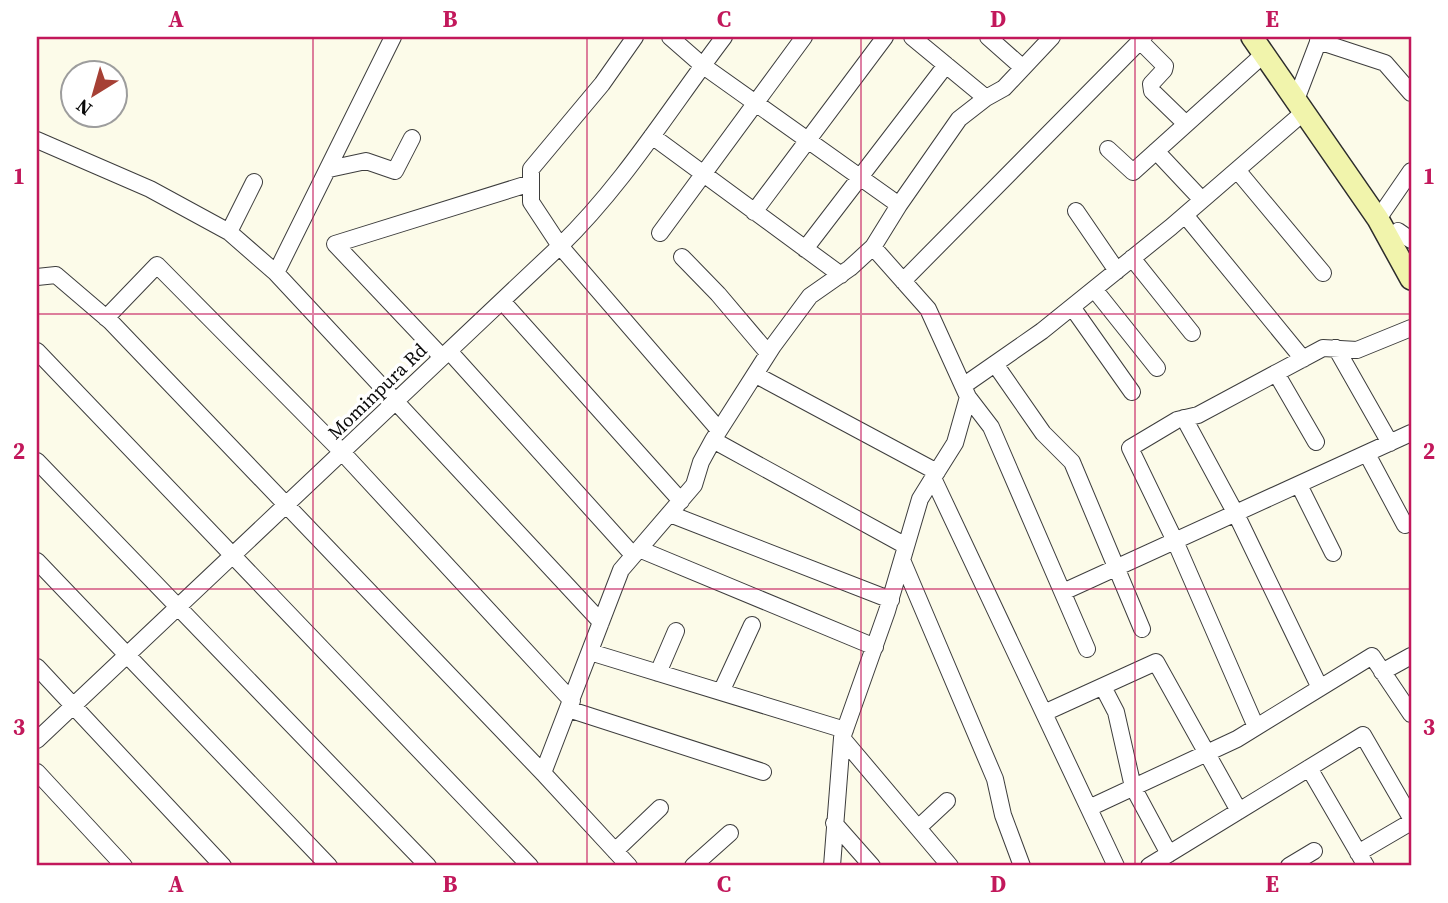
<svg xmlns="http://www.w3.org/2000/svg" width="1448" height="903" font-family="'Source Serif 4',serif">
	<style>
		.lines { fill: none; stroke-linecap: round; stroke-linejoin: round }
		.street-casing { stroke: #3d3d3d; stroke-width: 18 }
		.secondary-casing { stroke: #2c2c2c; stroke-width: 24 }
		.street { stroke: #fff; stroke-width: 16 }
		.secondary { stroke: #f1f4ac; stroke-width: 21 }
		.grid { fill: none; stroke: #c2185b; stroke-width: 2; stroke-opacity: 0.55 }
		.labels { text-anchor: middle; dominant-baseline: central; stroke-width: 7; stroke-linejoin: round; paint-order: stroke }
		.street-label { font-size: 19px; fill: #0a0a0a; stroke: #fff }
		.neatline { fill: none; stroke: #c2185b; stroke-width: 2.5 }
		.grid-label { font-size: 23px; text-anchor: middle; font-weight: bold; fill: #c2185b }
	</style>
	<rect width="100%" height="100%" fill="#fcfbe9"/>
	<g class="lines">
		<g class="street-casing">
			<path id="street" d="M670,37L702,65L899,205L873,247L928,309L968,397L955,443L933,478L1116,866
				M988,37L1023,68
				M1140,41L1165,66L1164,70L1151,84L1152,91L1186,124
				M1318,41L1385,63L1411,93
				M986,98L1004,88L1052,37
				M1296,100L1320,37
				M652,136L841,275
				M37,140L150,189L229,232L276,273L601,622
				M1108,149L1133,172L1264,54
				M1156,151L1202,200
				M329,169L366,161L395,171L412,138
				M1237,170L1323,273
				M899,205L959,119L986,98L912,37
				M1076,211L1117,271
				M754,212L885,37
				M1185,215L1303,359
				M1378,219L1411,171
				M229,232L254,182
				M660,233L804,37
				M1389,239L1398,231L1411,240
				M805,249L946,65
				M682,257L718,294L768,353
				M1132,258L1192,333
				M276,273L393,37
				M37,277L56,275L111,322L543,773L629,866
				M903,281L1144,37
				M1094,289L1157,368
				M502,301L681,501
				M1072,307L1132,392
				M106,318L157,265L342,452L572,701
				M1336,348L1390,443
				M37,351L530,866
				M449,351L633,555
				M442,357L335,244L531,183
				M995,364L1043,433L1072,462L1142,629
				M1276,373L1316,442
				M756,375L937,472
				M963,386L1042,331L1171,227L1304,112
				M968,397L991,427L1087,649
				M1184,418L1236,514L1320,688
				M719,430L560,246C624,184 670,108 724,37
				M713,440L906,546
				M1367,454L1405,525
				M37,461L428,866
				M1299,485L1333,553
				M670,514L891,600
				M639,549L875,647
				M902,560L995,779L1003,815L1022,866
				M37,561L329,866
				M1063,592L1411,433
				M590,652L845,730
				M37,667L223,866
				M1382,672L1411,656
				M658,673L676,631
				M1103,687L1116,712L1133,787L1169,854
				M721,692L752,625
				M568,709L763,772
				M1044,713L1156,662L1239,811
				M1256,727L1175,541L1130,448L1177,420L1198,415L1323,348L1357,350L1411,328
				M842,738L950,866
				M37,740L560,246L531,202V169L602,84L635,37
				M1309,768L1366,866
				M37,772L124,866
				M543,773L621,570L694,485L701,462L713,440L773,346L810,296L850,268L873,247
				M1089,808L1237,739L1372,656L1411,714
				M834,823L872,866
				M918,828L947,801
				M615,851L660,808
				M1358,853L1411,822
				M693,866L730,833
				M832,866L842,738L887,611L920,499L933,478
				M1149,866L1363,735L1411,818
				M1289,866L1314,851"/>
		</g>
		<g class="secondary-casing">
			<path id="secondary" d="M1252,37L1378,219L1411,279"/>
		</g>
		<use href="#street" class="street"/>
		<use href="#secondary" class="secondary"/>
	</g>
	<path class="grid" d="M313,37V866M587,37V866M861,37V866M1135,37V866M37,314H1411M37,589H1411"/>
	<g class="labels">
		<g class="street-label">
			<text transform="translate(377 391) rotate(-44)">Mominpura Rd</text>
		</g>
	</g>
	<rect width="1448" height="903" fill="none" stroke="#ffffff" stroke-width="77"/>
	<g transform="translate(94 94) rotate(217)"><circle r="33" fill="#ffffff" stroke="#9d9d9d" stroke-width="2"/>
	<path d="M0-5L12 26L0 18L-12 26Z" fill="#a64035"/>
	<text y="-10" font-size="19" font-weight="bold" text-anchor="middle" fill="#0a0a0a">N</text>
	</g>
	<rect x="38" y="38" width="1372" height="826" class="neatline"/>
	<g class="grid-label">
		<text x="176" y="27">A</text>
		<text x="450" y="27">B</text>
		<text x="724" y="27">C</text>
		<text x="998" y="27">D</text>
		<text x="1272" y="27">E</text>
		<text x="19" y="184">1</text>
		<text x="1429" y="184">1</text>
		<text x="19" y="459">2</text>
		<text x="1429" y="459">2</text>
		<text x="19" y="735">3</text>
		<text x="1429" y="735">3</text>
		<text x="176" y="892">A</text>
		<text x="450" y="892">B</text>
		<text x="724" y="892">C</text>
		<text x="998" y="892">D</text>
		<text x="1272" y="892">E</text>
	</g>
</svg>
